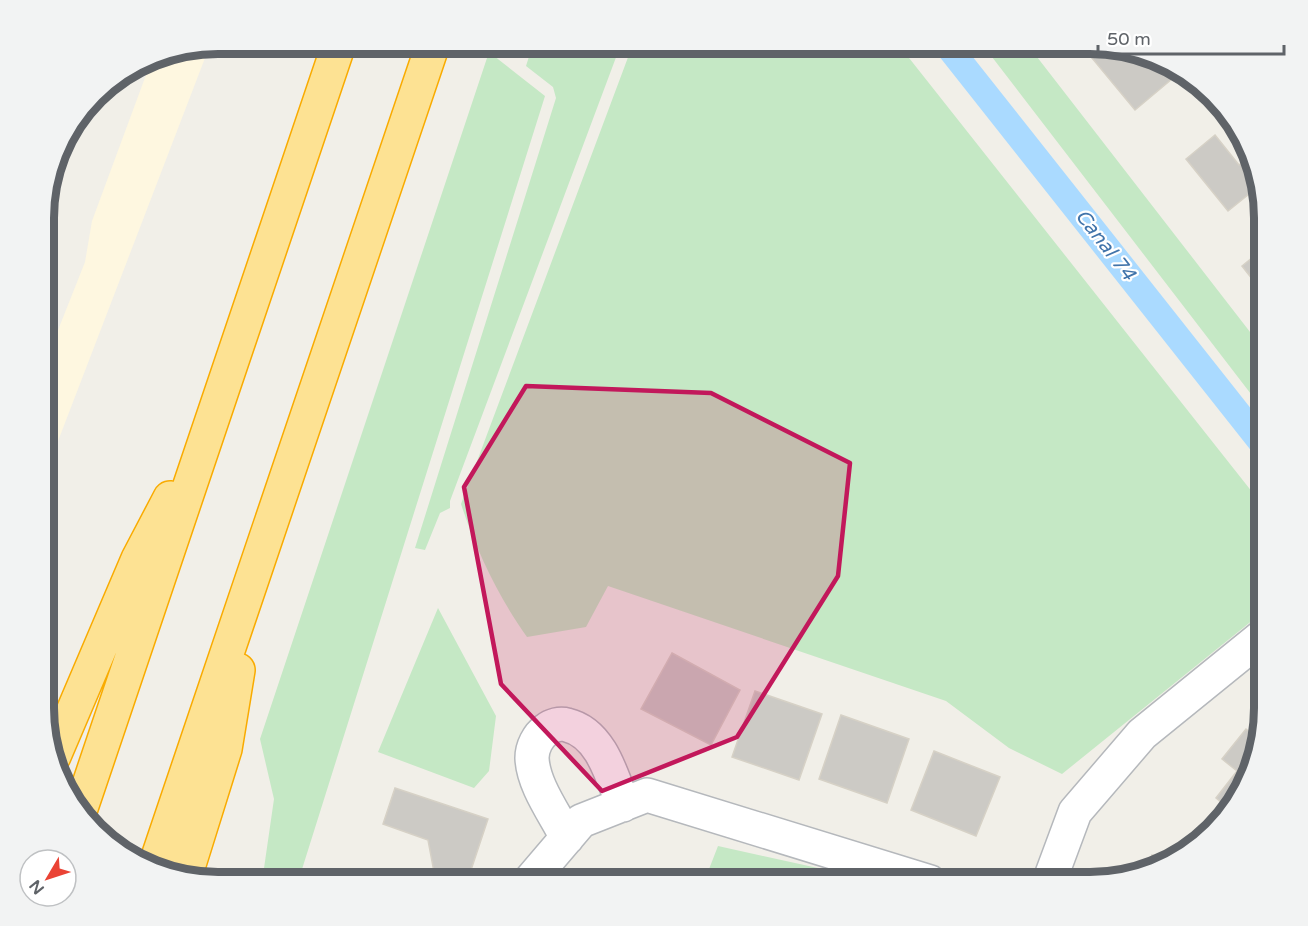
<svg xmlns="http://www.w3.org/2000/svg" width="1308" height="926" font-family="'Varela Round',sans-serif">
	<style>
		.commercial { fill: #fef7e0 }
		.green { fill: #c5e8c5 }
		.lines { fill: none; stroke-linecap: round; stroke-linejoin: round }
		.canal { stroke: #aadaff; stroke-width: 26 }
		.building { fill: #cccac5; stroke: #d6d1c6; stroke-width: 1.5 }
		.minor-casing { stroke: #b5b8bc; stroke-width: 36 }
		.highway-casing { stroke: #f9ab00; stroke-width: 36 }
		.minor { stroke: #fff; stroke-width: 33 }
		.highway { stroke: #fde293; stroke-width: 33 }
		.marked { fill: #c2185b; fill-opacity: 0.2; stroke: #c2185b; stroke-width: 4.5; stroke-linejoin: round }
		.labels { text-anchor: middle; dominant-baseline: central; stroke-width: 4.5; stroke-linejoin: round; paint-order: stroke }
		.water-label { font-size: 20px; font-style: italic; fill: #4174aa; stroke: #fff }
		.rim { fill: none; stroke: #5f6368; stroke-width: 8 }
	</style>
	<rect width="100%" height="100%" fill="#f1efe8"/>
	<path class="commercial" d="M210,45L45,475V363L85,262L92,221L153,56Z"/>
	<path class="green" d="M533,44H621L450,501V508L440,513L425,550L415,548L556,98L553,87L526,66Z
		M633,44H898L1264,507V611L1062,774L1009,748L946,701L608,586L586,627L527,637C499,598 476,550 461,504Z
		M982,44H1027L1264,350V411Z
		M489,52L545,96L298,882H262L274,799L260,739Z
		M438,608L496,716L489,771L474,788L378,752Z
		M718,846L845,874L847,882H704Z"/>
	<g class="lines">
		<path class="canal" d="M946,44L1264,446"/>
	</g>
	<path class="building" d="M1085,44H1101L1179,73L1135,110L1082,46Z
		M1215,135L1239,165L1251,156L1259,186L1228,211L1186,159Z
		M1264,248V294L1242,266Z
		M672,653L740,690L711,745L641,709Z
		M755,691L822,714L799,780L732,757Z
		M841,715L909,739L887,803L819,779Z
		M1246,729L1257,738L1230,810L1216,798L1237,771L1222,759Z
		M934,751L1000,777L976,836L911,810Z
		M395,788L488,819L467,882L434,872L428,840L383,824Z
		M1152,855L1172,861L1148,869Z
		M623,873L634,882H615Z"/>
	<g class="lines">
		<g class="minor-casing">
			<path id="minor" d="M567,838C555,814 533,785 532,758C532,747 538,736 546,730C552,725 560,723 567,725C601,733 612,776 623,805
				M529,882L581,821L647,795L930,882
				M1049,882L1075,812L1142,734L1264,635"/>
		</g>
		<g class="highway-casing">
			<path id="highway" d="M54,756L138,559L170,498
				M80,811L339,44
				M156,863L433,44
				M186,874L225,749L238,670"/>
		</g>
		<use href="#minor" class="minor"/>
		<use href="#highway" class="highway"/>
	</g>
	<path class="marked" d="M526,386L711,393L850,463L838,576L737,737L602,791L501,684L464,487Z"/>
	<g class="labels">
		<g class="water-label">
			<text transform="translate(1105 245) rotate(52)">Canal 74</text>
		</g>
	</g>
	<path d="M0 0H1308V926H0ZM218 54H1090A164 164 0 0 1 1254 218V708A164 164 0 0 1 1090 872H218A164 164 0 0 1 54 708V218A164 164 0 0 1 218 54Z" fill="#f2f3f3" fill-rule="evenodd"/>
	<path class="rim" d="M218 54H1090A164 164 0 0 1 1254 218V708A164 164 0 0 1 1090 872H218A164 164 0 0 1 54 708V218A164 164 0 0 1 218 54Z"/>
	<g transform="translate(48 878) rotate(231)"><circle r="28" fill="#ffffff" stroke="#bfc1c3" stroke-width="1.5"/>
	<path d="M0-4.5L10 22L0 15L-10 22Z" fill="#ea4335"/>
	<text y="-9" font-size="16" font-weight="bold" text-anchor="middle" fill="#5f6368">N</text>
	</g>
	<path d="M1098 45v9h186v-9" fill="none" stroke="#5f6368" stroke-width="3"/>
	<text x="1107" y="45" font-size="18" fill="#5f6368" stroke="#ffffff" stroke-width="4.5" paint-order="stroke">50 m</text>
</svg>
